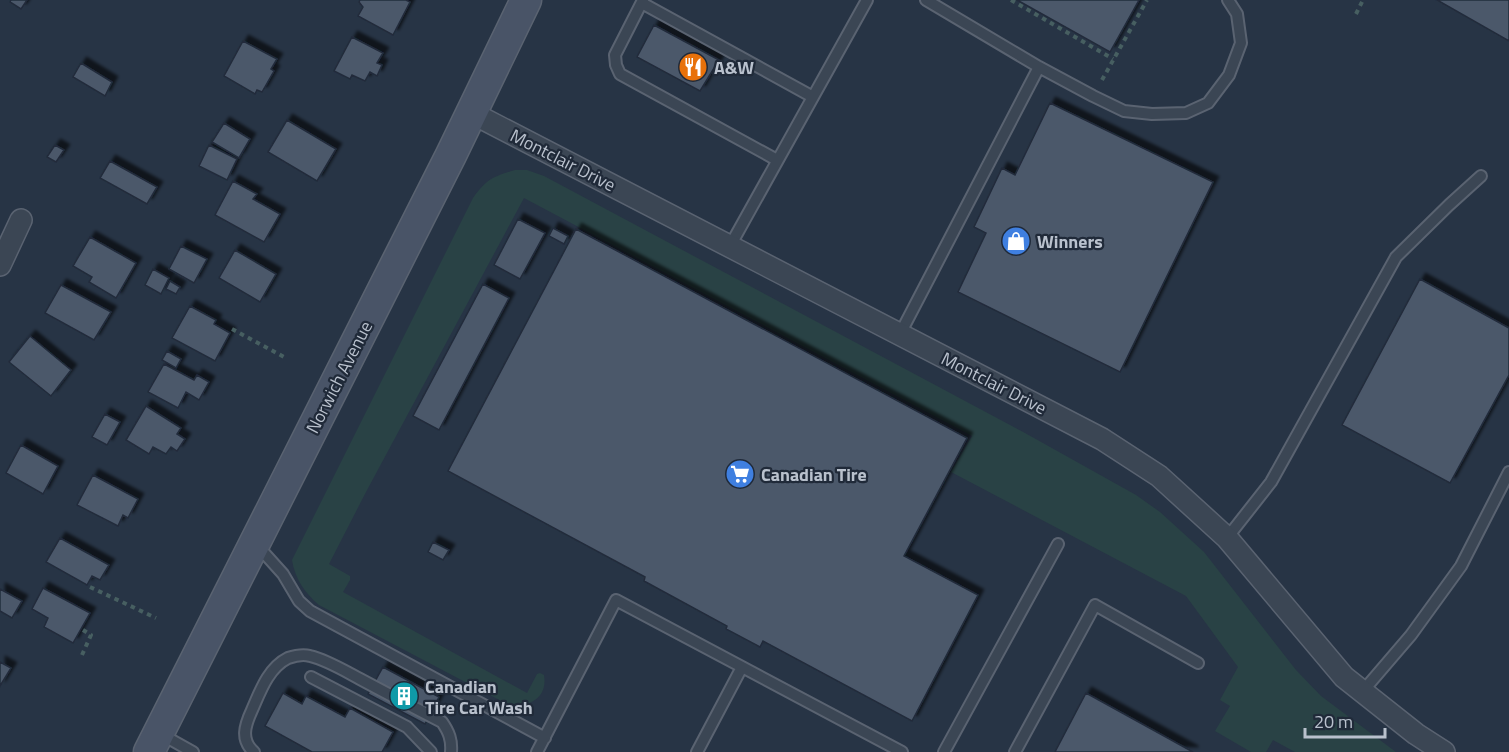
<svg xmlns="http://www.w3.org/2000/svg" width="1509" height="752" font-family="'Titillium Web',sans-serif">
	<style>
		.green { fill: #294245 }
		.building { fill: #4b586b; stroke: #222c3b; stroke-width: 1.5; filter: url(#shadow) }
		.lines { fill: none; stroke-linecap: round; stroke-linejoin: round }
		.service-casing { stroke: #5a6371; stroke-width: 14 }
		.minor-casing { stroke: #5a6371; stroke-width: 24 }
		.secondary-casing { stroke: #5a6371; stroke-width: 33 }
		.path { stroke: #475f61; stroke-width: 4; stroke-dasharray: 4.5 4.5; stroke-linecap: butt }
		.service { stroke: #3b4654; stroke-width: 10 }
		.minor { stroke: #3b4654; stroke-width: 21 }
		.secondary { stroke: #495467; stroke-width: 30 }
		.labels { text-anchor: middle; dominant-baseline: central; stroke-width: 4.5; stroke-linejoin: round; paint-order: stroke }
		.poi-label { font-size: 18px; font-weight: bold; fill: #b9c1cd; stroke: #202a39; text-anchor: start }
		.street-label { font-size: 18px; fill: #b9c1cd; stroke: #202a39 }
	</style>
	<defs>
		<filter id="shadow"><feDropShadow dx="5.5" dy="-5.5" stdDeviation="1.5" flood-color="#0009"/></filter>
	</defs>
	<rect width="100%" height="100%" fill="#273445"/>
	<path class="green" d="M515,170H527L544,176L1025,433L1136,495L1160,512L1204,552L1296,670L1321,696L1396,752H1295L1273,740L1266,752H1251L1215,731L1230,706L1220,700L1238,667L1186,596L951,472L972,436L524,198L366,492L329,564L350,576V580L343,592L527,693L537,674L540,673L544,675C548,699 528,708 507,704L319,605C305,593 295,579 292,560L473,198C487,179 492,177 515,170Z"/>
	<path class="building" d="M11,0H27L21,9L10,2Z
		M360,0H406L410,2L393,35L358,16L363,7L359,2Z
		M1017,0H1139L1110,52Z
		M1437,0H1509V41Z
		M654,25L719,60L700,91L637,57Z
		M352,37L383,53L377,63L382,65L377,76L370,72L365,81L352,75L350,79L334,71Z
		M243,41L277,59L271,69L274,71L262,92L257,90L255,94L224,76Z
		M81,63L112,82L105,96L73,77Z
		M1050,103L1213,182L1120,372L958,292L986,233L974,227L1002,168L1015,175Z
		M287,120L336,149L317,181L268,152Z
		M224,123L250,139L239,158L212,142Z
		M55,145L64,150L56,162L47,157Z
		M209,145L237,159L227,180L199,166Z
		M110,161L157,187L147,204L100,178Z
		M233,181L257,194L253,199L280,214L264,242L215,215Z
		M518,219L545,233L520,279L494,265Z
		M553,228L568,236L564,244L549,236Z
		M576,229L967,438L904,556L978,595L912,721L763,641L760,647L726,629L727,626L644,581L645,577L448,471Z
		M90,237L136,263L116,298L89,282L92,277L73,266Z
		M181,246L207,259L194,283L169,269Z
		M235,250L276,274L260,302L219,278Z
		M153,269L169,278L161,294L145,285Z
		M1420,279L1509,328V375L1450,483L1342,425Z
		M170,281L180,287L176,294L166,289Z
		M483,284L509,298L439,430L413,416Z
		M61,285L111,312L94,340L45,313Z
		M190,306L216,320L214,324L230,333L215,361L172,338Z
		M30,336L71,370L51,396L9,362Z
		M167,351L181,359L176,368L162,360Z
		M164,364L194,380L197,375L209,382L199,400L186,392L178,408L148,392Z
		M146,406L181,428L177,434L185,439L177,451L171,447L166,454L153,447L149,454L126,440Z
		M105,414L120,422L107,445L92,437Z
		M21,445L58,466L43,494L6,473Z
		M93,475L138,499L128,518L123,515L118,526L77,505Z
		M60,538L109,565L100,580L92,576L87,585L46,562Z
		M433,542L449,550L443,560L428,552Z
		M43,588L90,613L73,643L44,627L48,618L32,609Z
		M0,589L22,601L12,618L0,611Z
		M0,662L11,668L0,686Z
		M383,667L439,697L425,724L368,694Z
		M283,693L302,704L306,696L345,717L350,708L393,732L382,752H312L265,726Z
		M1086,693L1193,752H1055Z"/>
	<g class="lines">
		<g class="service-casing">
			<path id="service" d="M643,0L615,55L616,65L620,74L777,160
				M926,0L1039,67L1093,96L1124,111L1152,114L1186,113L1208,103L1229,75L1241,43L1237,14L1228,0
				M642,3L813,97
				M730,246L867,0
				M900,334L1039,67
				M1227,538L1271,482L1396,257L1449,205L1481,176
				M256,544L283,574L299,601L310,611L545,738
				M311,677L407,727L431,752
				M1363,691L1411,635L1461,566L1509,472
				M159,733L193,752
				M254,752C240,740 245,725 252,710C260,692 268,668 288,658C294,656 303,654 310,656C327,660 345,671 360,679C388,694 415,708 442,722C449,732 452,740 451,752
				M537,752L616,600L902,752
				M697,752L742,667
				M944,752L1058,544
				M1015,752L1095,605L1198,663"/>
		</g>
		<g class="minor-casing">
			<path id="minor" d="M472,113L1102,439L1159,476L1227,538L1344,677L1416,734L1444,752
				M0,265L21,220"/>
		</g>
		<g class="secondary-casing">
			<path id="secondary" d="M149,752L451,155L526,0"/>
		</g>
		<path class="path" d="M1011,0L1113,59
			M1356,14L1363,0
			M1102,80L1147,0
			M232,329L286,358
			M90,587L156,618
			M82,655L91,635L83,630"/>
		<use href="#service" class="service"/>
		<use href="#minor" class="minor"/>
		<use href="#secondary" class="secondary"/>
	</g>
	<defs>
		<g id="restaurant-disc" transform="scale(1.5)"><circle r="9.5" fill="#e8710a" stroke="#202a39"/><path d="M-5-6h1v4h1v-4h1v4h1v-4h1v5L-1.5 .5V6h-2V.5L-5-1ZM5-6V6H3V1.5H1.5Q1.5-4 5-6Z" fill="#fff"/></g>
		<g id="shop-disc" transform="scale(1.5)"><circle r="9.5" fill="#3f7fe0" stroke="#202a39"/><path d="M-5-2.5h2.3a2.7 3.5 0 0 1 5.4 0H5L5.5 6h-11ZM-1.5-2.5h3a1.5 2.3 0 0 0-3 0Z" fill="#fff"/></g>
		<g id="supermarket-disc" transform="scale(1.5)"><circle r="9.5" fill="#3f7fe0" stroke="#202a39"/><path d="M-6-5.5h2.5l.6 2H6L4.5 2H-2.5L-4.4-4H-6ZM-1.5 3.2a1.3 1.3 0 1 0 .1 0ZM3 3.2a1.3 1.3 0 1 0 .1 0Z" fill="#fff"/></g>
		<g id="building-disc" transform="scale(1.5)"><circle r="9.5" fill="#0f9aa8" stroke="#202a39"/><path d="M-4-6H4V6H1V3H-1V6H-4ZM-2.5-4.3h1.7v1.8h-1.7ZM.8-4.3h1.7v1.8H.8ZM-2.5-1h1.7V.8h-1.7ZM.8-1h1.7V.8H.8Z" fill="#fff"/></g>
	</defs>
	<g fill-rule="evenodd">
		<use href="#restaurant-disc" x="693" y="67"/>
		<use href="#shop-disc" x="1016" y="241"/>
		<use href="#supermarket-disc" x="740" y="474"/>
		<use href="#building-disc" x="404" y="696"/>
	</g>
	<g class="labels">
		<g class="poi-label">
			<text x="714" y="67">A&amp;W</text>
			<text x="1037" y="241">Winners</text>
			<text x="761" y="474">Canadian Tire</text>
			<text x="425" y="686">Canadian<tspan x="425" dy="21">Tire Car Wash</tspan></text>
		</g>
		<g class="street-label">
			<text transform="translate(563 160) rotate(27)">Montclair Drive</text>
			<text transform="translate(339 377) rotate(-63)">Norwich Avenue</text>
			<text transform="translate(994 383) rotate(27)">Montclair Drive</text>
		</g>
	</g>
	<path d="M1305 728v9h80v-9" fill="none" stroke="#b9c1cd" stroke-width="3"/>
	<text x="1314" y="728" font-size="18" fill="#b9c1cd" stroke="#202a39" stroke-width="4.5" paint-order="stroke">20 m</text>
</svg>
